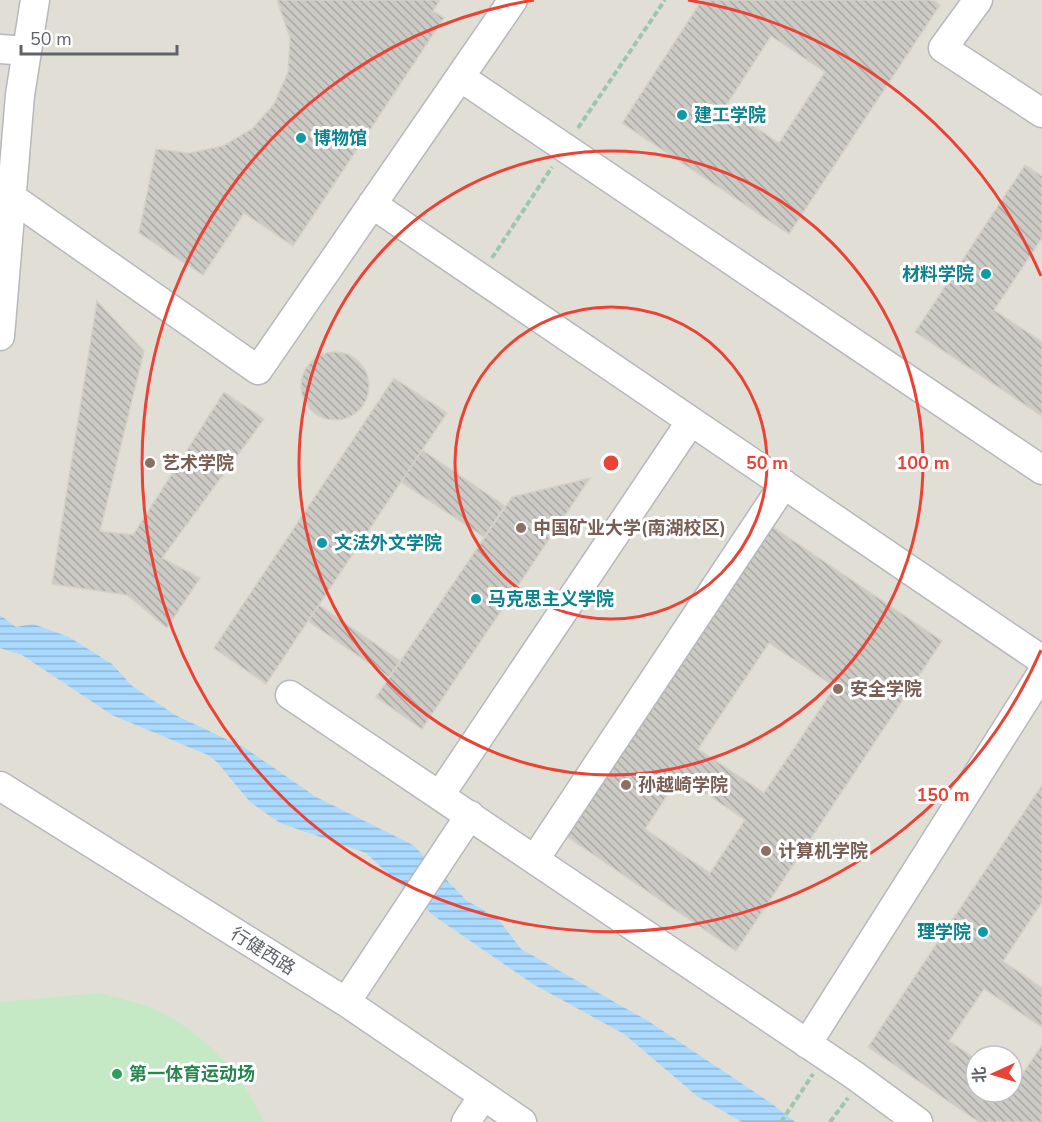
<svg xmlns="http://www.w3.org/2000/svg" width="1042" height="1122" font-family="'Nunito Sans','Noto Sans SC',sans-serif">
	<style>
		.education { fill: #e1ded6; fill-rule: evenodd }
		.park { fill: #c5e8c5 }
		.water { fill: url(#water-rules) }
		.building { fill: url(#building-back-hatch); stroke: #d6d1c6; stroke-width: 1.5; fill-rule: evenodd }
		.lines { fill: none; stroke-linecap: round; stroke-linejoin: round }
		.minor-casing { stroke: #b5b8bc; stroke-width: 31 }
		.path { stroke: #9cc7a9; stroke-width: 4; stroke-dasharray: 6 3; stroke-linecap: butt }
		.minor { stroke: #fff; stroke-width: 28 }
		.ring { fill: none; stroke: #ea4335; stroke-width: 3 }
		.culture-dot { fill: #0f9aa8; stroke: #fff; stroke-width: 2 }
		.education-dot { fill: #8d6e63; stroke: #fff; stroke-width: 2 }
		.leisure-dot { fill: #2e9e5b; stroke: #fff; stroke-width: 2 }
		.labels { text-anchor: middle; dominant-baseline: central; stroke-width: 6; stroke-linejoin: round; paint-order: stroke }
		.culture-label { font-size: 18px; font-weight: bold; fill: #0d838f; stroke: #fff; text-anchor: start }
		.education-label { font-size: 18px; font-weight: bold; fill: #785e54; stroke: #fff; text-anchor: start }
		.street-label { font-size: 18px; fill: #5f6368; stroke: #fff }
		.leisure-label { font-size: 18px; font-weight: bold; fill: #27864d; stroke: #fff; text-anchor: start }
		.centre { fill: #ea4335; stroke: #fff; stroke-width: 3 }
		.ring-label { font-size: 18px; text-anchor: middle; font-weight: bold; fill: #ea4335; stroke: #fff; stroke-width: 6; stroke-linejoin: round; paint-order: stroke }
	</style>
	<defs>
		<pattern id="water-rules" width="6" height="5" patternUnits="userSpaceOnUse" patternTransform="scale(1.5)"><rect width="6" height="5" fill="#aadaff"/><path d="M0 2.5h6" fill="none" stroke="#8eb4d2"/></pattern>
		<pattern id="building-back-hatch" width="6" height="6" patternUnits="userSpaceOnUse" patternTransform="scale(1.5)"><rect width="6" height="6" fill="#cccac5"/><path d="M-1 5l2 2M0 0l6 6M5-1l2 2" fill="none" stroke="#a9a8a4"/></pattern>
	</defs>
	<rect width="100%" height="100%" fill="#f1efe8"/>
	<path class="education" d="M0,0H1042V1122H0ZM976,1056H1012V1092H976Z"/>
	<path class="park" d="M101,993C120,999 144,1003 162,1013C206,1036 245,1076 263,1122H0V1002Z"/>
	<path class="water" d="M0,615L16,627L33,624L69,637L112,664L132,686L175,715L245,748L316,797L413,845L466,900L498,919L521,949L648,1021L771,1103L795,1122H742L697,1096L624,1034L533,984L434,916L366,853L280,823L250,802L217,762L208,755L112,715L22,655L0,648Z"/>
	<path class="building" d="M277,0H440L433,11L444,18L293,246L244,213L203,275L139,233L156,149L190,153L223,146L252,129L274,104L288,72L290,38Z
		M702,0H933L940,5L789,234L622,123ZM771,36L825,72L779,143L725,107Z
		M1025,165L1042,176V238L994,310L1042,342V416L915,332Z
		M97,301L144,351L100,531L133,535L224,392L264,419L162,558L200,578L167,628L127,595L52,584Z
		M301 386a34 34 0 1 1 68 0a34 34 0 1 1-68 0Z
		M394,378L447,413L266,684L214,648Z
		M422,450L505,506L484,537L401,482Z
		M590,478L422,729L376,697L512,497Z
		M770,525L942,641L736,951L563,834ZM769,643L835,687L764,793L698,749ZM680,776L745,820L710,873L645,829Z
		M319,605L400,661L389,677L308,621Z
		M1042,785V902L1003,961L1042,988V1027L984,989L949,1041L976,1059V1092H1012V1083L1015,1085L1042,1045V1122H979L868,1047Z"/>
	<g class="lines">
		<g class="minor-casing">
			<path id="minor" d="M978,0L943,48L1042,113
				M0,49L26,51
				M460,77L1042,470
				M11,197L258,370L513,0
				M372,204L1042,660
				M0,336L20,95L35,0
				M290,695L854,1075L918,1122
				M0,786L346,1002L522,1122
				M440,795L691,421
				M535,859L784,484
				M346,1002L470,815
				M807,1044L1042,673
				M466,1122L483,1096"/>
		</g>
		<path class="path" d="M578,128L665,0
			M492,258L552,167
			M781,1122L813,1074
			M830,1122L848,1098"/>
		<use href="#minor" class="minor"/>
	</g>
	<g class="ring">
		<circle cx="611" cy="463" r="156"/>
		<circle cx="611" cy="463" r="312"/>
		<path d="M1041 650A469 469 0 1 1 534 0M688 0A469 469 0 0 1 1041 276"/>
	</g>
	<g class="culture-dot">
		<circle cx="682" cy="115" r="6"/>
		<circle cx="301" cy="138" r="6"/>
		<circle cx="986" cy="274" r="6"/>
		<circle cx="322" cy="543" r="6"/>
		<circle cx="476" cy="599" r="6"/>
		<circle cx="983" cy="932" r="6"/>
	</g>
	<g class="education-dot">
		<circle cx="150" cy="463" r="6"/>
		<circle cx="521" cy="528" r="6"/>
		<circle cx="838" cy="689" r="6"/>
		<circle cx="626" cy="785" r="6"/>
		<circle cx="766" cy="851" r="6"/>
	</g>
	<circle class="leisure-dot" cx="117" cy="1074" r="6"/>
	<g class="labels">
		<g class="culture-label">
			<text x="694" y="115">建工学院</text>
			<text x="313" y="138">博物馆</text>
			<text x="974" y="274" text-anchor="end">材料学院</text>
			<text x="334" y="543">文法外文学院</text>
			<text x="488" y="599">马克思主义学院</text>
			<text x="971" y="932" text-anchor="end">理学院</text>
		</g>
		<g class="education-label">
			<text x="162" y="463">艺术学院</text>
			<text x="533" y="528">中国矿业大学(南湖校区)</text>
			<text x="850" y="689">安全学院</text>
			<text x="638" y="785">孙越崎学院</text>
			<text x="778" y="851">计算机学院</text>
		</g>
		<g class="street-label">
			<text transform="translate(263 951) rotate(32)">行健西路</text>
		</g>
		<g class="leisure-label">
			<text x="129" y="1074">第一体育运动场</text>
		</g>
	</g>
	<circle cx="611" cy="463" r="9" class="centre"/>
	<g class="ring-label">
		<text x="767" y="469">50 m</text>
		<text x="923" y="469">100 m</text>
		<text x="943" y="801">150 m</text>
	</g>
	<g transform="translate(994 1074) rotate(266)"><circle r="28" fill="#ffffff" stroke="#bfc1c3" stroke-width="1.5"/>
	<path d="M0-4.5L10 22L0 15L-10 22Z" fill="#ea4335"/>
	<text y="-9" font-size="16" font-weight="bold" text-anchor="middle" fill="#5f6368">北</text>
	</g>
	<path d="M21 45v9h156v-9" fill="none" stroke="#5f6368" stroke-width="3"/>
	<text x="30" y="45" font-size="18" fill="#5f6368" stroke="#ffffff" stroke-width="4.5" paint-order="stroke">50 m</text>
</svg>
